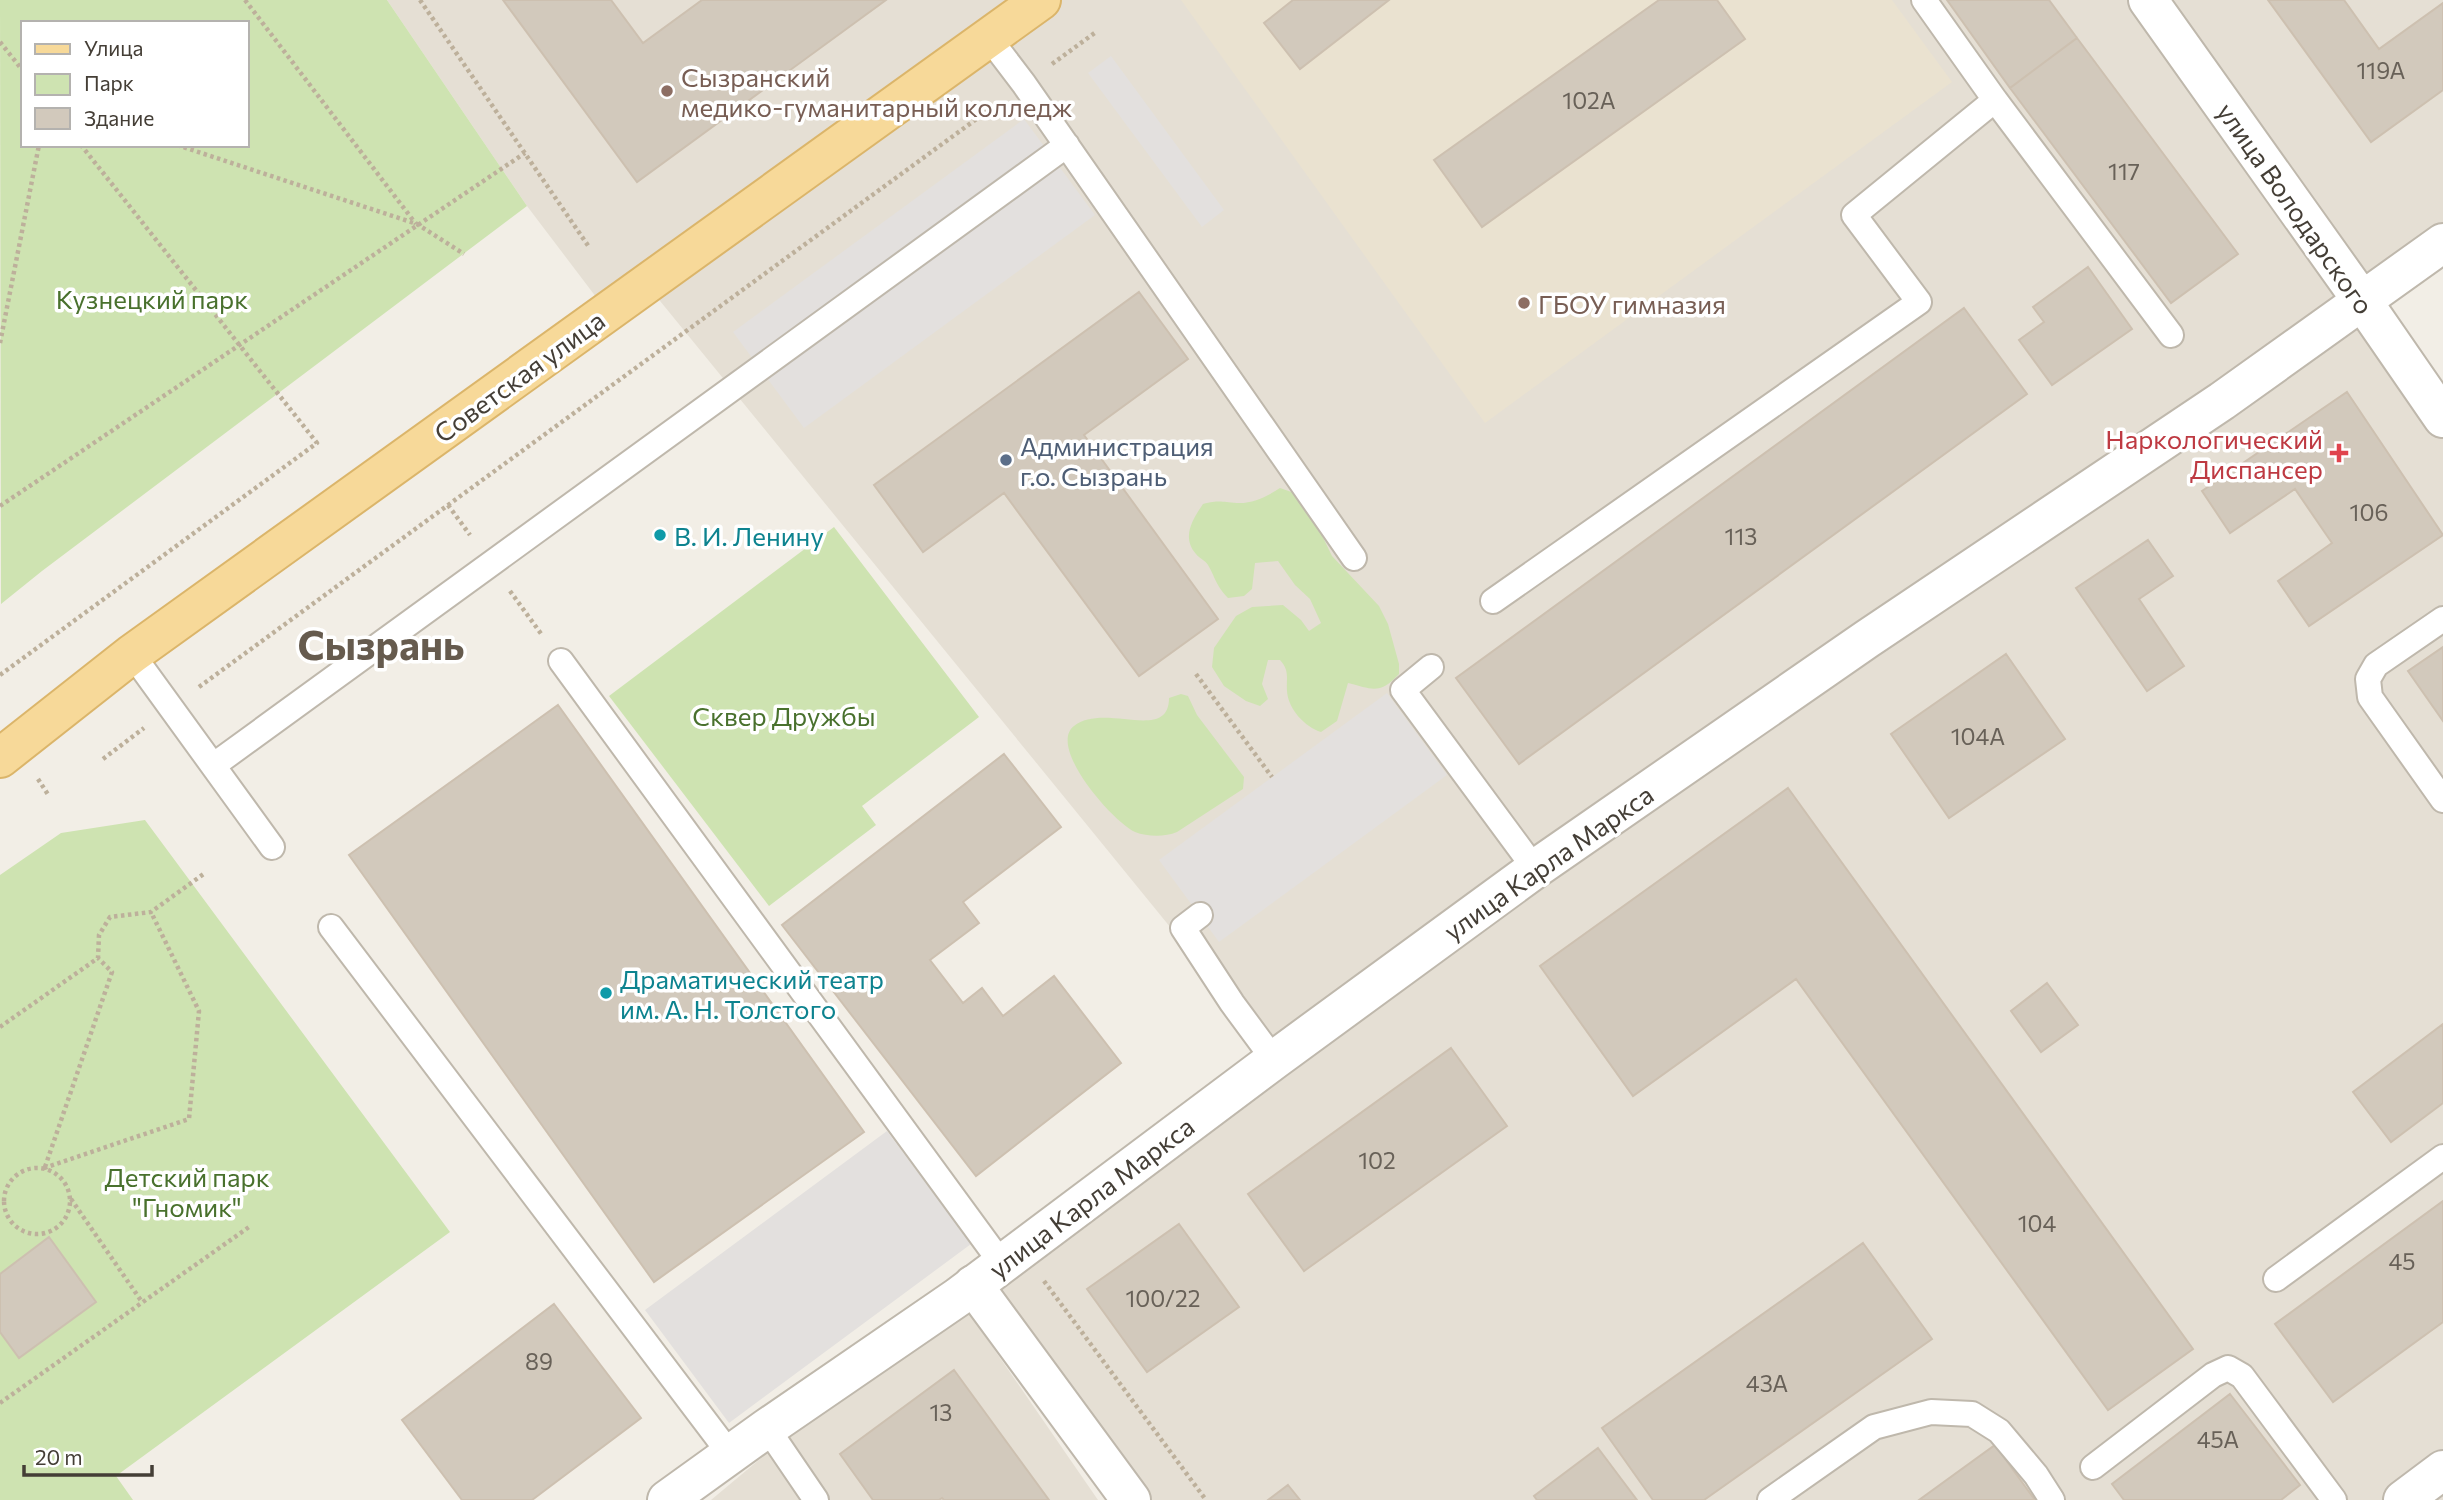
<svg xmlns="http://www.w3.org/2000/svg" width="2443" height="1500" font-family="Commissioner,sans-serif">
	<style>
		.residential { fill: #e5dfd4 }
		.education { fill: #eae2d0 }
		.green { fill: #cee3b1; fill-rule: evenodd }
		.parking { fill: #e3e0de }
		.building { fill: #d2c9bc; stroke: #cdc0b0; stroke-width: 2 }
		.lines { fill: none; stroke-linecap: round; stroke-linejoin: round }
		.service-casing { stroke: #bfb8ac; stroke-width: 28 }
		.minor-casing { stroke: #bfb8ac; stroke-width: 42 }
		.tertiary-casing { stroke: #bfb8ac; stroke-width: 42 }
		.primary-casing { stroke: #dbb56a; stroke-width: 42 }
		.path { stroke: #bdb09b; stroke-width: 4.5; stroke-dasharray: 3.5 3.5; stroke-linecap: butt }
		.service { stroke: #fff; stroke-width: 24 }
		.minor { stroke: #fff; stroke-width: 38 }
		.tertiary { stroke: #fff; stroke-width: 38 }
		.primary { stroke: #f7d999; stroke-width: 38 }
		.education-dot { fill: #8d6e63; stroke: #fff; stroke-width: 2.5 }
		.health-dot { fill: #e0444e; stroke: #fff; stroke-width: 2.5 }
		.service-dot { fill: #5c6f8a; stroke: #fff; stroke-width: 2.5 }
		.culture-dot { fill: #0f9aa8; stroke: #fff; stroke-width: 2.5 }
		.labels { text-anchor: middle; dominant-baseline: central; stroke-width: 7; stroke-linejoin: round; paint-order: stroke }
		.number-label { font-size: 23px; fill: #686158 }
		.education-label { font-size: 26px; fill: #785e54; stroke: #fff; text-anchor: start }
		.street-label { font-size: 26px; fill: #443e36; stroke: #fff }
		.park-label { font-size: 26px; fill: #49712d; stroke: #fff }
		.health-label { font-size: 26px; fill: #be3a42; stroke: #fff; text-anchor: end }
		.service-label { font-size: 26px; fill: #4e5e75; stroke: #fff; text-anchor: start }
		.culture-label { font-size: 26px; fill: #0d838f; stroke: #fff; text-anchor: start }
		.town-label { font-size: 40px; font-weight: bold; fill: #665b4e; stroke: #fff }
	</style>
	<rect width="100%" height="100%" fill="#f2eee6"/>
	<path class="residential" d="M387,0H2443V243L2363,302L2443,410V1500H1130L973,1285L1274,1060L1232,1003L656,296L618,326L527,206Z
		M958,1297L1098,1500H711L937,1311Z"/>
	<path class="education" d="M1181,0H1892L1952,82L1485,423Z"/>
	<path class="green" d="M0,0H387L527,206L42,571L1,604ZM23,23H247V145H23Z
		M1280,488L1297,494L1315,521L1332,556L1379,606L1388,624L1399,664V674C1380,695 1372,689 1348,683L1337,721L1321,732C1305,727 1288,709 1287,691C1286,678 1290,671 1280,660H1268L1262,684L1268,699L1260,706L1246,701L1224,686L1212,667L1214,648L1236,616L1252,607L1283,605L1301,620L1309,631L1321,623L1310,599L1295,585L1278,561L1255,563L1252,589L1244,596L1228,598C1215,584 1216,579 1208,565C1205,560 1199,558 1196,554C1181,537 1193,519 1203,504C1220,500 1221,502 1237,503C1252,504 1268,496 1280,488Z
		M834,527L979,717L862,806L876,825L769,906L609,696Z
		M1181,694L1188,696L1197,715L1244,777L1243,789L1177,832C1165,837 1148,837 1135,832C1113,822 1047,747 1074,726C1104,702 1169,743 1169,698Z
		M145,820L450,1232L116,1476L133,1500H0V875L61,833Z"/>
	<path class="parking" d="M1111,56L1224,210L1202,227L1088,73Z
		M1024,119L1095,215L804,428L733,332Z
		M1387,693L1447,775L1219,942L1159,860Z
		M887,1131L971,1244L729,1423L645,1310Z"/>
	<path class="building" d="M503,0H611L643,43L702,0H886L637,182Z
		M1293,0H1389L1300,69L1264,23Z
		M1659,0H1717L1745,39L1482,227L1434,160Z
		M1947,0H2049L2077,38L2010,88Z
		M2268,0H2344L2379,49L2443,3V90L2371,142Z
		M2077,38L2238,254L2171,303L2010,88Z
		M2088,267L2132,329L2052,385L2019,340L2044,322L2033,307Z
		M1139,292L1188,359L1084,435L1218,619L1139,676L1004,493L923,552L874,485Z
		M1964,308L2027,394L1519,764L1456,678Z
		M2347,392L2443,535L2309,626L2278,581L2332,543L2295,489L2230,533L2202,491Z
		M2148,540L2173,576L2139,599L2184,666L2147,691L2076,588Z
		M2443,647V721L2408,671Z
		M2006,654L2065,739L1949,818L1891,734Z
		M558,705L864,1132L654,1282L349,855Z
		M1004,754L1061,827L963,902L979,923L930,960L963,1003L982,988L1003,1016L1054,976L1121,1063L976,1176L782,925Z
		M1788,788L2193,1349L2108,1410L1796,979L1633,1096L1540,966Z
		M2047,983L2078,1025L2041,1052L2011,1011Z
		M2443,1024V1103L2391,1142L2353,1092Z
		M1451,1048L1507,1126L1304,1271L1248,1194Z
		M2443,1201V1322L2333,1402L2275,1324Z
		M1179,1224L1239,1307L1147,1372L1087,1289Z
		M49,1237L96,1302L19,1358L0,1332V1274Z
		M1863,1243L1932,1339L1704,1500H1653L1602,1428Z
		M554,1304L641,1418L532,1500H462L402,1420Z
		M954,1370L1049,1500H944L942,1498L939,1500H873L840,1454Z
		M2230,1394L2300,1485L2281,1500H2124L2112,1484Z
		M1995,1445L2035,1500H1919Z
		M1598,1448L1637,1500H1537L1534,1496Z
		M1288,1485L1300,1500H1268Z"/>
	<g class="lines">
		<g class="service-casing">
			<path id="service" d="M1924,0L1995,100L2171,335
				M989,38L1024,84L1354,558
				M1493,601L1919,302L1854,215L1995,100
				M2443,619L2376,665L2368,679L2370,697L2443,800
				M132,654L272,847
				M561,661L1002,1264
				M1431,667L1403,690L1535,869
				M214,765L1067,145
				M1200,915L1183,928L1232,1003L1274,1060
				M331,927L730,1454
				M2276,1279L2443,1157
				M767,1428L816,1500
				M2093,1467L2213,1375L2228,1368L2242,1376L2334,1500
				M1770,1500L1874,1427L1931,1412L1972,1414L1999,1431L2036,1475L2052,1500"/>
		</g>
		<g class="minor-casing">
			<path id="minor" d="M2363,302L2443,418
				M973,1285L1131,1500
				M2403,1500L2443,1470"/>
		</g>
		<g class="tertiary-casing">
			<path id="tertiary" d="M2148,0L2363,302
				M667,1500L767,1428L958,1297L1274,1060L1535,869L1867,639L2222,401L2443,243"/>
		</g>
		<g class="primary-casing">
			<path id="primary" d="M0,758L132,654L1041,0"/>
		</g>
		<path class="path" d="M245,0L416,224
			M420,0L589,247
			M0,42L23,71
			M1052,64L1096,32
			M177,145L417,224L464,254
			M0,343L39,145
			M448,505L470,535
			M0,506L525,153
			M510,591L542,635
			M1196,674L1272,777
			M0,675L317,443L81,145
			M199,687L997,104
			M103,759L144,728
			M38,779L49,796
			M0,1027L98,958L99,935L110,917L151,912L205,873
			M45,1167L112,972L98,958
			M4 1201a33 33 0 1 1 66 0a33 33 0 1 1-66 0Z
			M44,1168L189,1119L199,1011L151,912
			M71,1199L142,1302
			M1044,1281L1206,1500
			M0,1403L249,1227"/>
		<use href="#service" class="service"/>
		<use href="#minor" class="minor"/>
		<use href="#tertiary" class="tertiary"/>
		<use href="#primary" class="primary"/>
	</g>
	<g class="education-dot">
		<circle cx="667" cy="91" r="7"/>
		<circle cx="1524" cy="303" r="7"/>
	</g>
	<path class="health-dot" d="M2335.5 442.5h7v7h7v7h-7v7h-7v-7h-7v-7h7z"/>
	<circle class="service-dot" cx="1006" cy="460" r="7"/>
	<g class="culture-dot">
		<circle cx="660" cy="535" r="7"/>
		<circle cx="606" cy="993" r="7"/>
	</g>
	<g class="labels">
		<g class="number-label">
			<text x="2381" y="70">119А</text>
			<text x="1589" y="100">102А</text>
			<text x="2124" y="171">117</text>
			<text x="2369" y="512">106</text>
			<text x="1741" y="536">113</text>
			<text x="1978" y="736">104А</text>
			<text x="1377" y="1160">102</text>
			<text x="2037" y="1223">104</text>
			<text x="2402" y="1261">45</text>
			<text x="1163" y="1298">100/22</text>
			<text x="539" y="1361">89</text>
			<text x="1767" y="1383">43А</text>
			<text x="941" y="1412">13</text>
			<text x="2218" y="1439">45А</text>
		</g>
		<g class="education-label">
			<text x="681" y="76">Сызранский<tspan x="681" dy="30">медико-гуманитарный колледж</tspan></text>
			<text x="1538" y="303">ГБОУ гимназия</text>
		</g>
		<g class="street-label">
			<text transform="translate(2296 208) rotate(55)">улица Володарского</text>
			<text transform="translate(519 376) rotate(-36)">Советская улица</text>
			<text transform="translate(1548 862) rotate(-35)">улица Карла Маркса</text>
			<text transform="translate(1091 1197) rotate(-37)">улица Карла Маркса</text>
		</g>
		<g class="park-label">
			<text x="152" y="298">Кузнецкий парк</text>
			<text x="784" y="715">Сквер Дружбы</text>
			<text x="187" y="1176">Детский парк<tspan x="187" dy="30">"Гномик"</tspan></text>
		</g>
		<g class="health-label">
			<text x="2323" y="438">Наркологический<tspan x="2323" dy="30">Диспансер</tspan></text>
		</g>
		<g class="service-label">
			<text x="1020" y="445">Администрация<tspan x="1020" dy="30">г.о. Сызрань</tspan></text>
		</g>
		<g class="culture-label">
			<text x="674" y="535">В. И. Ленину</text>
			<text x="620" y="978">Драматический театр<tspan x="620" dy="30">им. А. Н. Толстого</tspan></text>
		</g>
		<g class="town-label">
			<text x="381" y="643">Сызрань</text>
		</g>
	</g>
	<rect x="21" y="21" width="228" height="126" fill="#ffffff" stroke="#b4b2af" stroke-width="2"/>
	<rect x="35" y="44" width="35" height="10" fill="#f7d999" stroke="#b4b2af" stroke-width="2"/>
	<text x="84" y="56" font-size="21" fill="#443e36">Улица</text>
	<rect x="35" y="74" width="35" height="21" fill="#cee3b1" stroke="#b4b2af" stroke-width="2"/>
	<text x="84" y="91" font-size="21" fill="#443e36">Парк</text>
	<rect x="35" y="108" width="35" height="21" fill="#d2c9bc" stroke="#b4b2af" stroke-width="2"/>
	<text x="84" y="126" font-size="21" fill="#443e36">Здание</text>
	<path d="M24 1465v10h128v-10" fill="none" stroke="#443e36" stroke-width="3.5"/>
	<text x="35" y="1465" font-size="21" fill="#443e36" stroke="#ffffff" stroke-width="5" paint-order="stroke">20 m</text>
</svg>
